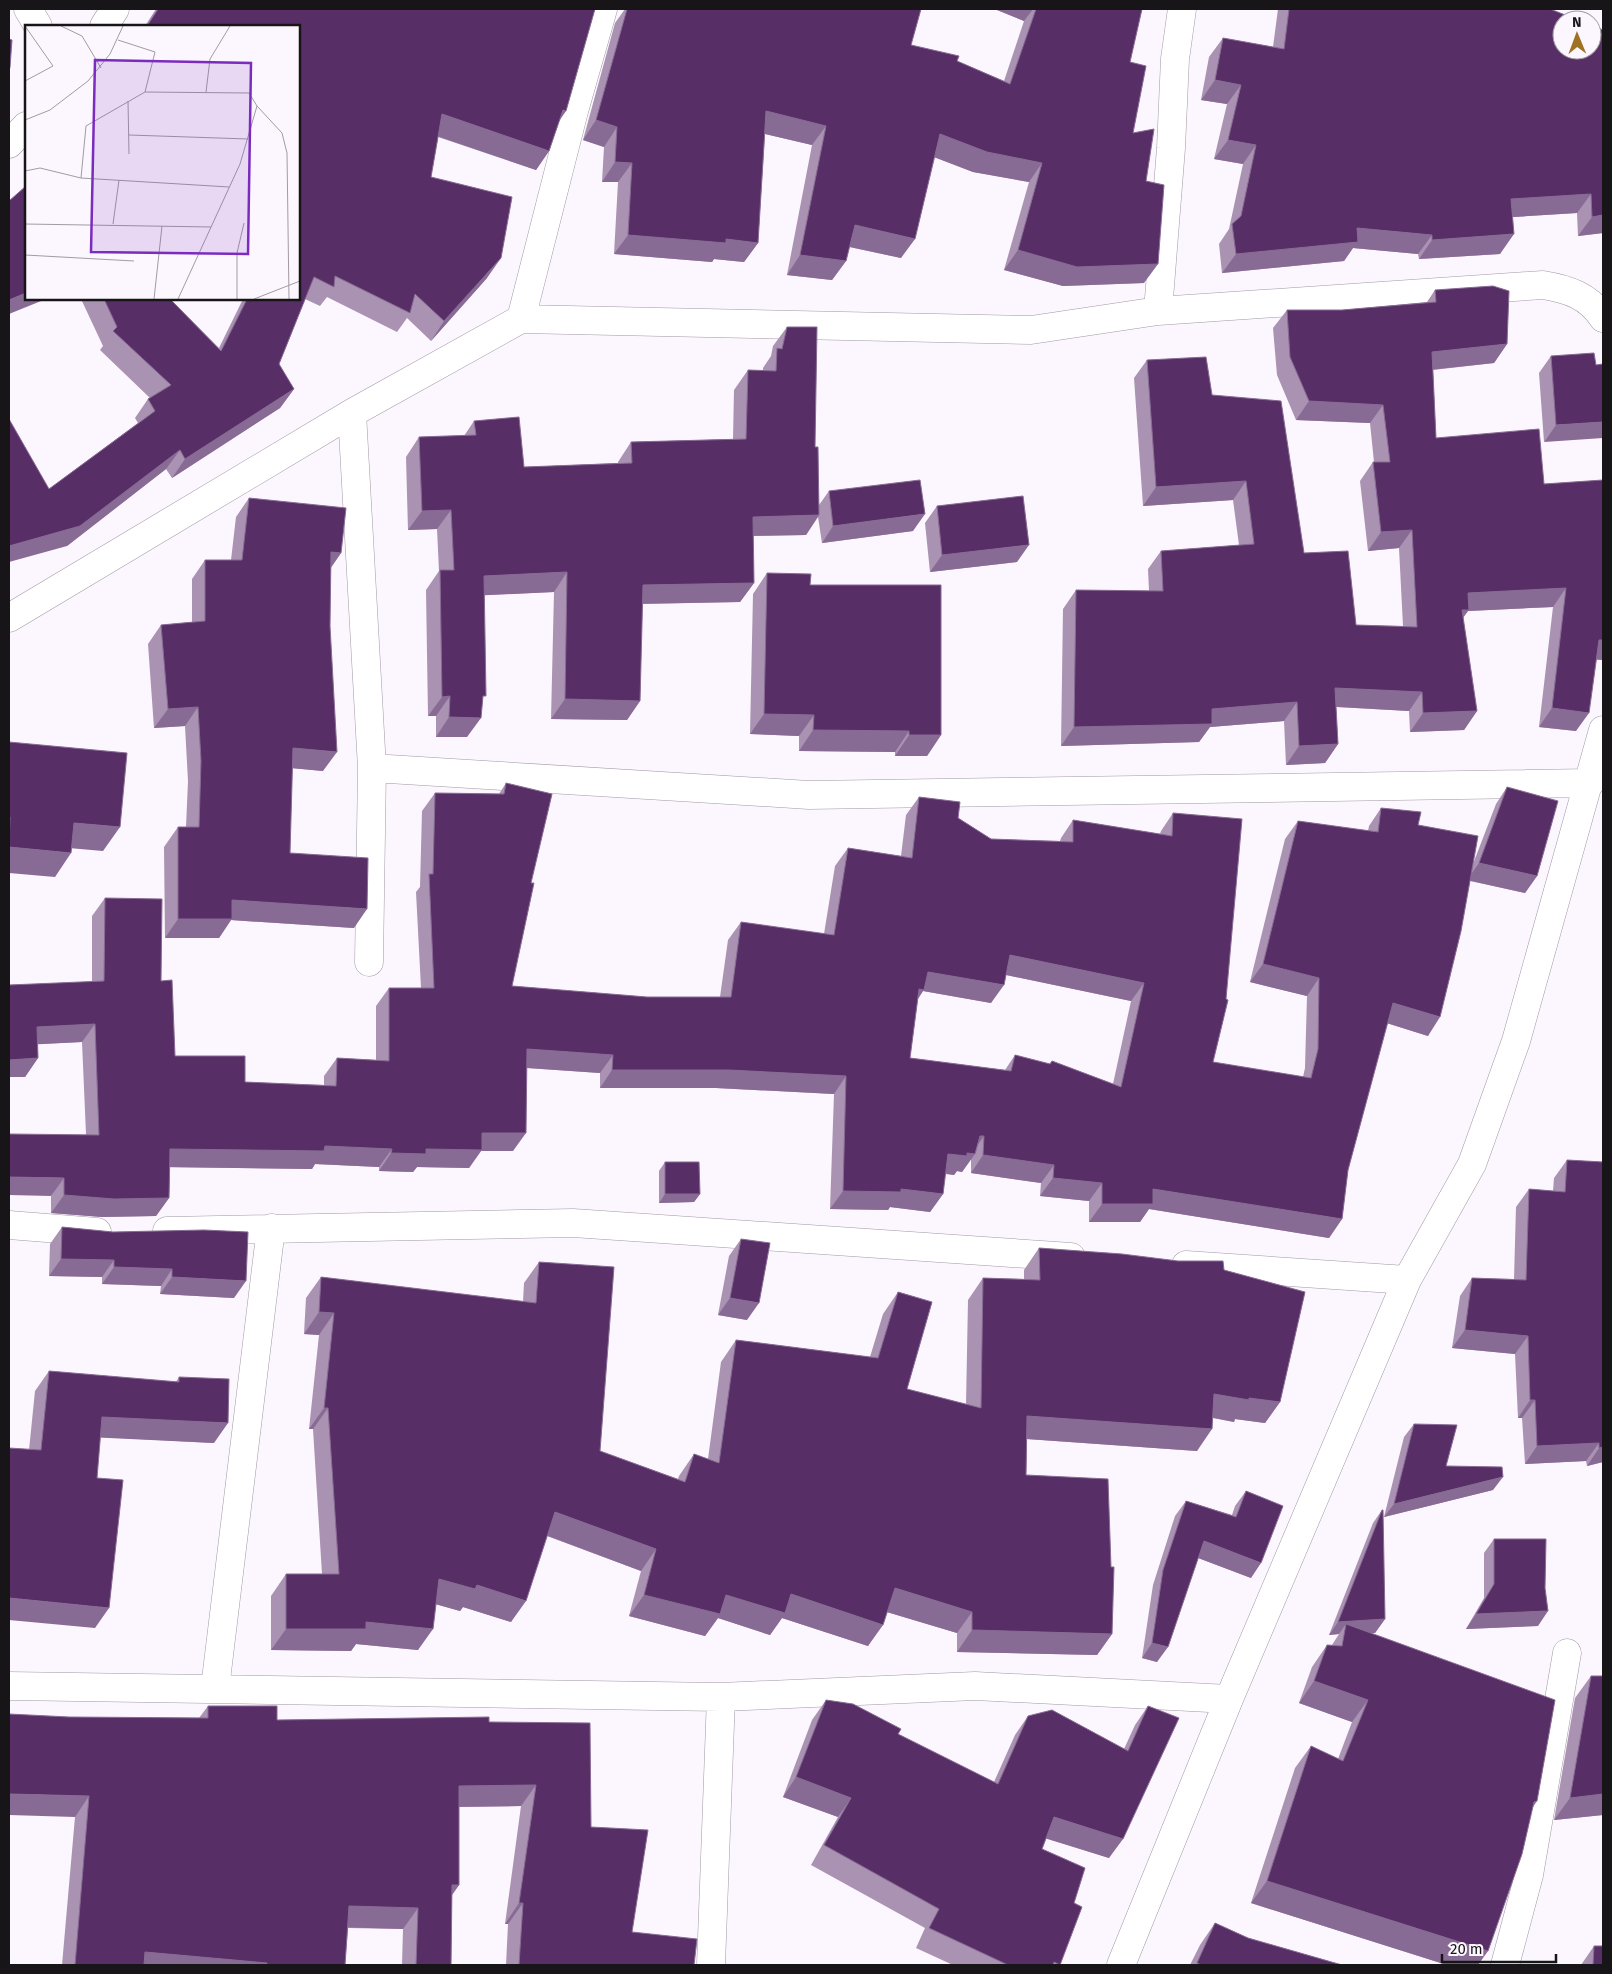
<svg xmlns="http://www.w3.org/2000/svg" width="1612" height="1974" font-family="'Fira Sans',sans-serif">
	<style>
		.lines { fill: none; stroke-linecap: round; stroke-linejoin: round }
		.minor-casing { stroke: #a199a4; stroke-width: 29 }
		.minor { stroke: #fff; stroke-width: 28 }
		.wall { fill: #aa92b2; fill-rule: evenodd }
		.shaded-wall { fill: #886b94 }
		.building { fill: #572f66; stroke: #886b94; fill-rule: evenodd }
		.inset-road { fill: none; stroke: #a19ca2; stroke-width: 1 }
		.view { fill: #7b2cbf; fill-opacity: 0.15; stroke: #7b2cbf; stroke-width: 2.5 }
		.inset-edge { fill: none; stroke: #181519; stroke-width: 2.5 }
	</style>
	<rect width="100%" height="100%" fill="#fcf6fe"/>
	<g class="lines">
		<g class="minor-casing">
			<path id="minor" d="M28,9L38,26
				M104,26L115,9
				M9,144L26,126
				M1158,311L1171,148L1175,59L1182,9
				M521,319L574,111L603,9
				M352,413L372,768L369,962
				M9,618L352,413L521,319L1031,330L1158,311L1543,285C1568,289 1589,296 1603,318
				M372,768L809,795L1590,783
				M9,1225L97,1232
				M167,1231L573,1223L1071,1257
				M1186,1265L1407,1280
				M9,1686L721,1697L975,1686L1229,1699
				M215,1688L271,1228
				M711,1965L721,1697
				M1121,1965L1229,1699L1407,1280L1472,1164L1516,1041L1603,730
				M1505,1965L1529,1875L1567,1653"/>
		</g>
		<use href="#minor" class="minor"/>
	</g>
	<path class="wall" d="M156,9H595L549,151L536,170L438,137L431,177L487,278L431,341L407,318L397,332L327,297L320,306L305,299L279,364L294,389L280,408L172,478L166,469L67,546L49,489L138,423L135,418L148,399L150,398L100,350L103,346L81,299H170L219,348L243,299H299V26H145Z
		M625,9H921L911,45L957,61L1004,81L1024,21L997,10V9H1142L1130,62L1133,133L1146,181L1144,283L1063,286L1004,270L1029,182L973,172L934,157L901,258L849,247L846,261L832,280L787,275L812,145L765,134L758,243L744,262L714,259L712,262L614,254L618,182H602L604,147L583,140L615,23Z
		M1278,9H1550L1603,233L1578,236L1577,213L1513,217L1500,254L1419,259L1418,254L1353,248L1344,261L1222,273L1219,244L1229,229L1243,164L1214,159L1227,104L1201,100L1209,57L1223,38L1273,47Z
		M1435,290L1507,344L1494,363L1433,370L1436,438L1544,484L1603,480V660L1596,659L1576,731L1539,727L1553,607L1468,611L1463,617L1477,711L1464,730L1410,732L1409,711L1336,707L1338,744L1325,763L1286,765L1284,721L1210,727L1199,742L1061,746L1063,609L1076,590L1149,591L1148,569L1161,551L1239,545L1233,500L1143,506L1134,378L1147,360L1212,395L1304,553L1356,625L1403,626L1399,548L1368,551L1360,481L1373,462H1374L1370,423L1296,420L1277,375L1273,328L1287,310H1342L1427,302Z
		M787,327L815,447L819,505L829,491L913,531L822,543L818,517L806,535L753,536L754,583L740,602L642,604L640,701L627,720L551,719L554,592L484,595L482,701L467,737H436V716H428L426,590L439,571L437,529L408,530L406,457L419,437L464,436L474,421L524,467L618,463V462L631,442L733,439L734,390L748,370L763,371V368L771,356L773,346Z
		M1551,356L1596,365L1603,364L1544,442L1539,373Z
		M249,498L341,553L331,567L323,771L292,768L290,853L354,928L231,920L219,938H165L164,847L178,827H186L188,781L185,726L154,728L148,644L161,625L192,622V579L205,560H231L236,517Z
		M937,506L1017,562L930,572L925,523Z
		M767,573L810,585L941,735L927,756H895V752L799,751V736L750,734L753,594Z
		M506,783L531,883L512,986L647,997H720L728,940L741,922L824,934L835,866L848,848L901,856L906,815L919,797L958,818L991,839L1060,841L1061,838L1073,820L1160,834L1161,831L1173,813L1213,1062L1303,1077L1305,1068L1307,996L1250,982L1285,839L1298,821L1368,831L1369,826L1381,808L1418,825L1473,864L1496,804L1507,787L1537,876L1525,893L1470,881L1428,1036L1387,1023L1348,1170L1342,1219L1329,1238L1149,1209L1140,1222H1089V1201L1040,1196L1041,1183L971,1173V1159L962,1172L957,1171L954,1175L945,1174L943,1194L930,1212L890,1207L888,1210L830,1209L834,1094L716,1088H600V1073L526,1068L513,1151H481L469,1168L417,1167L413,1172L379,1171V1167L315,1164L312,1169L170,1167L169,1198L156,1216L102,1217L51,1213V1196L86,1134L82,1042L38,1044V1058L25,1077H9V985L92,982V916L105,898L161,981L175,1056L245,1082L324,1085V1076L337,1058L376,1060V1006L389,988H421L416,892L420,887L422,811L435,793L499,794ZM1006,975L1131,1001L1113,1084L1052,1061L1050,1064L1015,1055L1005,1070L910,1058L918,999L923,991L991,1003Z
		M1567,1160L1603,1162V1462L1587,1466L1586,1461L1525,1464L1522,1418H1518L1515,1354L1452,1348L1460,1296L1472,1278L1514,1279L1516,1207L1529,1189L1553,1191L1554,1178Z
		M665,1162L700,1194L694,1202L659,1203V1171Z
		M62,1227L113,1232L234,1298L160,1294L161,1286L102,1284V1277L49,1276L50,1244Z
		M741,1239L747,1320L718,1315L729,1256Z
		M1039,1248L1224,1270L1280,1402L1265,1423L1235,1419L1234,1422L1213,1418L1197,1451L1027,1439L1026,1475L1112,1634L1097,1655L957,1652V1633L887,1612L868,1646L782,1618L770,1635L718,1618L705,1636L629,1616L641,1571L547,1536L511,1622L463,1607L460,1611L436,1604L418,1650L356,1644L351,1651L271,1650V1596L286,1574H322L313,1429H309L319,1335L304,1334L306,1298L321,1277L523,1302L524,1283L539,1262L600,1451L678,1479L679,1476L694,1454L708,1459L721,1362L736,1340L870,1357L883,1314L898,1292L907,1389L966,1405L968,1300L983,1278L1024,1279V1270Z
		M49,1371L176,1382L179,1377L214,1443L100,1437L97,1478L95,1628L29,1450L35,1391Z
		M1414,1424L1446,1466L1493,1490L1384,1517L1404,1437Z
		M1246,1491L1251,1578L1198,1558L1157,1662L1142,1658L1153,1585L1175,1516L1186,1501L1232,1515L1235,1506Z
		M1382,1510L1385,1619L1375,1633H1371L1532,1809L1478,1965H1447L1251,1903L1295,1768L1311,1746L1338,1759L1352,1722L1299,1703L1312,1667L1327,1645H1332L1339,1634L1329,1635L1373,1523Z
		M1494,1539L1538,1626L1466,1629L1484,1598V1553Z
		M1591,1676L1603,1815L1554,1820L1575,1698Z
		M826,1700L994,1782L1015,1735L1028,1716L1124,1749L1135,1725L1148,1706L1109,1858L1046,1838L1042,1849L1074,1903L1060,1965H953L916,1948L925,1928L811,1865L838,1817L783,1797L812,1720Z
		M208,1706L277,1720L489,1722L591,1827L632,1932L694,1965H506L508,1924H505L521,1806L459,1807V1885L452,1895L451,1965H402L403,1929L348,1928L345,1965H62L75,1817L69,1717L199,1718Z
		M1215,1923L1248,1938L1342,1965H1190L1200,1945Z
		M1594,1946L1603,1965H1581Z"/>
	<path class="shaded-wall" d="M997,9H1033L1024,21L997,10Z
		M1215,80L1241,85L1227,104L1201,100Z
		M563,110L566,111L553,130Z
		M766,111L826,126L812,145L752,131Z
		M442,114L549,151L536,170L428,133Z
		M596,120L617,127L604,147L583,140Z
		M940,134L1042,163L1029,182L973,172L926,154Z
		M1228,140L1256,145L1243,164L1214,159Z
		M615,162L632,163L618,182H602Z
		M1591,194L1577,213L1498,218L1511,199Z
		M1603,215V233L1578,236L1592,217Z
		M855,225L915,239L901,258L841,245Z
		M1357,228L1432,235L1418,254L1353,248L1344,261L1222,273L1236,254Z
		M1514,234L1500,254L1419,259L1432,240Z
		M628,235L726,239L758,243L744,262L714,259L712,262L614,254Z
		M1018,250L1158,264L1144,283L1063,286L1004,270Z
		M800,255L846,261L832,280L787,275Z
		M501,258L487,278L431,341L444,321Z
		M26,293V299H46L9,314V300Z
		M1507,344L1494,363L1419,371L1432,352Z
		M294,389L280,408L172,478L185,459Z
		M1309,401L1383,405L1370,423L1296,420Z
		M1603,422V438L1544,442L1556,425Z
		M180,450L166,469L67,546L9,562V546Z
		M1246,481L1233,500L1143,506L1156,487Z
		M451,510L437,529L408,530L422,511Z
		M925,514L913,531L822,543L833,526Z
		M819,515L806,535L739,536L753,517Z
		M1412,530L1399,548L1368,551L1381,532Z
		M1029,545L1017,562L930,572L942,555Z
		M331,552L341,553L328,572Z
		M567,572L554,592L470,596L484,576Z
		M754,583L740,602L629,604L643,585Z
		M1566,588L1553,607L1468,611L1455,629L1468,593Z
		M1599,640H1603V660L1586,659Z
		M1335,688L1422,692L1409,711L1322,706Z
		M450,696L436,716H428L442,697Z
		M565,699L640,701L627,720L551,719Z
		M1297,702L1284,721L1210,727L1199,742L1061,746L1074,727L1212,709Z
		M198,707L185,726L154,728L168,709Z
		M1552,708L1589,713L1576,731L1539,727Z
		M1477,711L1464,730L1410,732L1423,713Z
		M764,714L814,715L799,736L750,734Z
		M449,717L481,718L467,737H436Z
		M813,730L909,731L895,752L799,751Z
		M909,735H941L927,756H895Z
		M1338,744L1325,763L1286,765L1299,746Z
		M293,748L337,752L323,771L279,767Z
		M74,823L120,827L103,851L57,847Z
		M9,847L71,853L55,877L9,873Z
		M1479,863L1537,876L1525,893L1467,880Z
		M232,900L367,909L354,928L231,920L219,938H165L178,919Z
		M1010,955L1144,983L1131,1001L997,973Z
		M1263,964L1319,978L1307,996L1250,982Z
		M928,972L1004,985L991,1003L923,991L911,1009L906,1008Z
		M1393,1003L1440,1017L1428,1036L1380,1021Z
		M95,1024L82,1042L24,1045L37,1027Z
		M527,1049L613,1055L600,1073L514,1067Z
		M38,1058L25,1077H9V1060Z
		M612,1070H729L846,1076L834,1094L716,1088H600Z
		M482,1133H526L513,1151H481L469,1168L417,1167L413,1172L379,1171L391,1153L426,1149Z
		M980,1136H984L972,1153L975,1154L962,1172L957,1171L954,1175L935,1172L948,1154Z
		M325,1146L392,1149L379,1167L315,1164L312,1169L157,1167L170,1149Z
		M983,1155L1054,1165L1041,1183L971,1173Z
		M9,1177L64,1178L51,1196L9,1195Z
		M1053,1178L1102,1183L1089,1201L1040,1196Z
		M901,1189L943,1194L930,1212L890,1207L888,1210L830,1209L843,1191Z
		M1153,1189L1342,1219L1329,1238L1149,1209L1140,1222H1089L1102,1204Z
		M665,1194H700L694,1202L659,1203Z
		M64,1195L169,1198L156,1216L102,1217L51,1213Z
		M61,1259L114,1260L102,1277L49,1276Z
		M114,1267L172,1269L161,1286L102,1284Z
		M172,1277L246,1281L234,1298L160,1294Z
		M730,1298L759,1303L747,1320L718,1315Z
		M319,1312L334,1313L319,1335L304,1334Z
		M1465,1330L1528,1336L1515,1354L1452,1348Z
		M1214,1394L1249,1398L1280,1402L1265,1423L1235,1419L1234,1422L1199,1415Z
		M1530,1400H1535L1522,1418H1518Z
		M324,1408H328L313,1429H309Z
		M1027,1416L1212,1429L1197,1451L1012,1438Z
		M102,1417L228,1423L214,1443L88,1437Z
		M1599,1443L1586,1461L1525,1464L1537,1446Z
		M1603,1447V1462L1587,1466L1599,1448Z
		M1503,1477L1493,1490L1384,1517L1394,1504Z
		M555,1512L656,1549L641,1571L540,1533Z
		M1204,1541L1261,1563L1251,1578L1193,1556Z
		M439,1579L477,1585L526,1601L511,1622L463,1607L460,1611L424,1601Z
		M895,1588L972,1612L957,1633L880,1610Z
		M791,1594L883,1625L868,1646L782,1618L770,1635L718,1618L705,1636L629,1616L644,1595Z
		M9,1598L109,1608L95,1628L9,1620Z
		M1548,1611L1538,1626L1466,1629L1476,1614Z
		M1385,1619L1375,1633L1344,1634L1346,1624L1339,1634L1329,1635L1338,1622Z
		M366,1622L433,1629L418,1650L356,1644L351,1651L271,1650L286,1629Z
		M972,1630L1112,1634L1097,1655L957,1652Z
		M1152,1643L1168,1647L1157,1662L1142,1658Z
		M1314,1681L1368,1700L1352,1722L1299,1703Z
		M796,1777L851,1798L838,1817L783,1797Z
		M536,1785L521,1806L445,1807L459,1786Z
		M9,1794L89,1796L75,1817L9,1815Z
		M1603,1794V1815L1554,1820L1570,1798Z
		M1537,1801L1522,1823L1534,1802Z
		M1054,1817L1123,1839L1109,1858L1041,1837Z
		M1267,1881L1488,1951L1478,1965H1447L1251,1903Z
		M452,1885H459L444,1906Z
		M519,1903H523L508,1924H505Z
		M349,1906L418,1908L403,1929L334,1927Z
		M145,1952L267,1963L265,1965H135Z"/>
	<path class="building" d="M158,9H595L566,111L563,110L549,151L442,114L431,177L512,197L501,258L444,321L415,294L410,313L335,276L334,287L314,277L279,364L294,389L185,459L180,450L80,526L9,546V419L49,489L155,411L148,399L171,385L113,331L117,327L104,299H170L221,351L247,299H299V26H147Z
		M627,9H921L911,45L959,56L957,61L1010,84L1036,9H1142L1130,62L1146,66L1133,133L1154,129L1146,181L1164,185L1158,264L1077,267L1018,250L1042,163L987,152L940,134L915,239L855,225L846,261L800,255L826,126L766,111L758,243L726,239V243L628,235L632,163L615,162L617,127L596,120Z
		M1289,9H1550L1578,20H1562V50H1592V25L1603,30V215L1592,217L1591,194L1511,199L1514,234L1432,240V235L1357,228L1358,242L1236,254L1232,224L1241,216L1256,145L1228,140L1241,85L1215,80L1223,38L1284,49Z
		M9,39L12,40L10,67L9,71Z
		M26,186V293L9,300V201Z
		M1493,286L1509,291L1507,344L1432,352L1436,438L1539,429L1544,484L1603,480V640H1599L1589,713L1552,708L1566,588L1468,593L1469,610H1462L1477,711L1423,713L1422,692L1335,688L1338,744L1299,746L1297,702L1212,709V724L1074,727L1076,590L1163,591L1161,551L1254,544L1246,481L1156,487L1147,360L1206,357L1212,395L1281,401L1304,553L1348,551L1356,625L1417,627L1412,530L1381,532L1373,462H1390L1383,405L1309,401L1290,357L1287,310H1342L1436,302L1435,290Z
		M787,327H817L815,447H818L819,515L753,517L754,583L643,585L640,701L565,699L567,572L484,576L486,696H483L481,718L449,717L450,696L442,697L440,570H454L451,510L422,511L419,437L476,435L474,421L519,417L524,467L632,463L631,442L746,439L748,370L776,371L777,348L782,349Z
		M1594,353L1596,365L1603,364V422L1556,425L1551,356Z
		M920,480L925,514L833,526L829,491Z
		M1023,496L1029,545L942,555L937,506Z
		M249,498L346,508L341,553L331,552L330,626L337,752L293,748L290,853L368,858L367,909L232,900V919H178V827H199L201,761L198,707L168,709L161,625L205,621V560H242Z
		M767,573L811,574L810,585H941V735H909V731L813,730L814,715L764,714Z
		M9,742L127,753L120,827L74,823L71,853L9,847L10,817H9Z
		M506,783L552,794L531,883H534L512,986L647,997H731L741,922L834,935L848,848L912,858L919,797L960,802L958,818L991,839L1073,842V820L1172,836L1173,813L1242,819L1226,999L1228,1000L1213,1062L1311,1078L1318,1049L1319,978L1263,964L1298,821L1378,832L1381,808L1421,812L1418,825L1478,836L1461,931L1440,1017L1393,1003L1348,1170L1342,1219L1153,1189V1204H1102V1183L1053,1178L1054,1165L983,1155L984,1136H980L975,1154L967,1153V1156L948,1154L943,1194L901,1189V1192L843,1191L846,1076L729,1070H612L613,1055L527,1049L526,1133H482V1150L426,1149V1154L391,1153L392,1149L325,1146L324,1151L170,1149L169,1198L114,1199L64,1195V1178L9,1177V1134L99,1135L95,1024L37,1027L38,1058L9,1060V985L104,981L105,898L162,899L161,981L172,980L175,1056H245V1082L336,1086L337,1058L389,1061V988H434L429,874H433L435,793L504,794ZM1010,955L1144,983L1121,1087L1052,1061L1050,1064L1015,1055L1011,1071L910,1058L919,989L924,990L928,972L1004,985Z
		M1507,787L1558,801L1537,876L1479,863Z
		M1567,1160L1603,1162V1447L1599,1448V1443L1537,1446L1535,1400H1530L1528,1336L1465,1330L1472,1278L1526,1280L1529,1189L1565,1192Z
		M665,1162H699L700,1194H665Z
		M62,1227L113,1232L204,1230L248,1232L246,1281L172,1277V1269L114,1267V1260L61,1259Z
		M741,1239L770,1243L759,1303L730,1298Z
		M1039,1248L1122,1254L1178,1261H1223L1224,1270L1305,1292L1280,1402L1249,1398V1400L1214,1394L1212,1429L1027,1416L1026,1475L1108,1479L1111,1567H1114L1112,1634L972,1630V1612L895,1588L883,1625L791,1594L785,1613L726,1595L720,1614L644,1595L656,1549L555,1512L526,1601L477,1585L475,1589L439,1579L433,1629L366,1622V1629H286V1574H339L328,1408H324L334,1313L319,1312L321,1277L536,1303L539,1262L614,1267L600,1451L685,1482L694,1454L719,1463L736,1340L878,1358L898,1292L932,1302L907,1389L981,1408L983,1278L1040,1280Z
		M49,1371L179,1382V1377L229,1379L228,1423L102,1417L97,1478L123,1480L109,1608L9,1598V1448L41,1450Z
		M1414,1424L1457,1425L1446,1466L1502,1467L1503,1477L1394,1504Z
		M1246,1491L1283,1506L1261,1563L1204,1541L1168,1647L1152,1643L1163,1570L1186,1501L1236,1517Z
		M1382,1510H1383L1385,1619L1338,1622Z
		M1494,1539H1546L1545,1588L1548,1611L1476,1614L1494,1584Z
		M1346,1624L1555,1700L1537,1801L1534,1802L1522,1854L1488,1951L1267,1881L1311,1746L1343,1761L1368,1700L1314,1681L1327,1645L1342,1646Z
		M1591,1676H1603V1794L1570,1798Z
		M826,1700L853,1704L901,1729L898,1734L998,1784L1028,1716L1052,1710L1128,1751L1148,1706L1179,1718L1123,1839L1054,1817L1042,1849L1085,1868L1074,1903L1082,1907L1060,1965L1054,1962L1053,1965H1008L929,1928L939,1909L824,1845L851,1798L796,1777Z
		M208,1706H277V1720L489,1717V1722L590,1723L591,1827L648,1830L632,1932L697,1939L694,1965H519L523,1903H519L536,1785L459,1786V1885H452L451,1965H416L418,1908L349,1906L345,1965H267V1963L145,1952L144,1965H75L89,1796L9,1794V1714L69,1717L208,1718Z
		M1215,1923L1248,1938L1342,1965H1201L1197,1963Z
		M1594,1946H1603V1965H1593Z"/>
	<g transform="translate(25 25)">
		<rect width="275" height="275" fill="#fcf6fe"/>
		<path class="inset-road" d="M36,1L57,11L76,43M93,15L130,27L120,67M0,56L28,41L0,1M181,67L185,34L205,1M103,76L104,129M232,81L257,108L262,128L264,274M0,95L25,85L63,56L85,29L98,1M104,110L223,114M0,146L15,143L56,153L204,162M56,153L61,101L120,67L224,68L232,81L215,139L153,274M0,199L186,202M88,199L94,155M0,230L109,236M129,274L137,201M212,274V228L219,198M229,274L275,256"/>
		<path class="view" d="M70,35L226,38L223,229L66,227Z"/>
		<rect width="275" height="275" class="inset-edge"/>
	</g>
	<rect width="1612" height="1974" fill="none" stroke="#181519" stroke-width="20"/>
	<g transform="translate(1577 35) rotate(359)"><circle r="24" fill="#fcf6fe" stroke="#a19ca2"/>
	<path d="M0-4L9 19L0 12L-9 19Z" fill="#9f7223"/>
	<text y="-8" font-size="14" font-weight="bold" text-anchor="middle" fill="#181519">N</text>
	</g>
	<path d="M1442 1954v8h114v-8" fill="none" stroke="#181519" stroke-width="2.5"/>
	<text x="1450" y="1954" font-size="15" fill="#181519" stroke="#fcf6fe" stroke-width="4" paint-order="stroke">20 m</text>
</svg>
